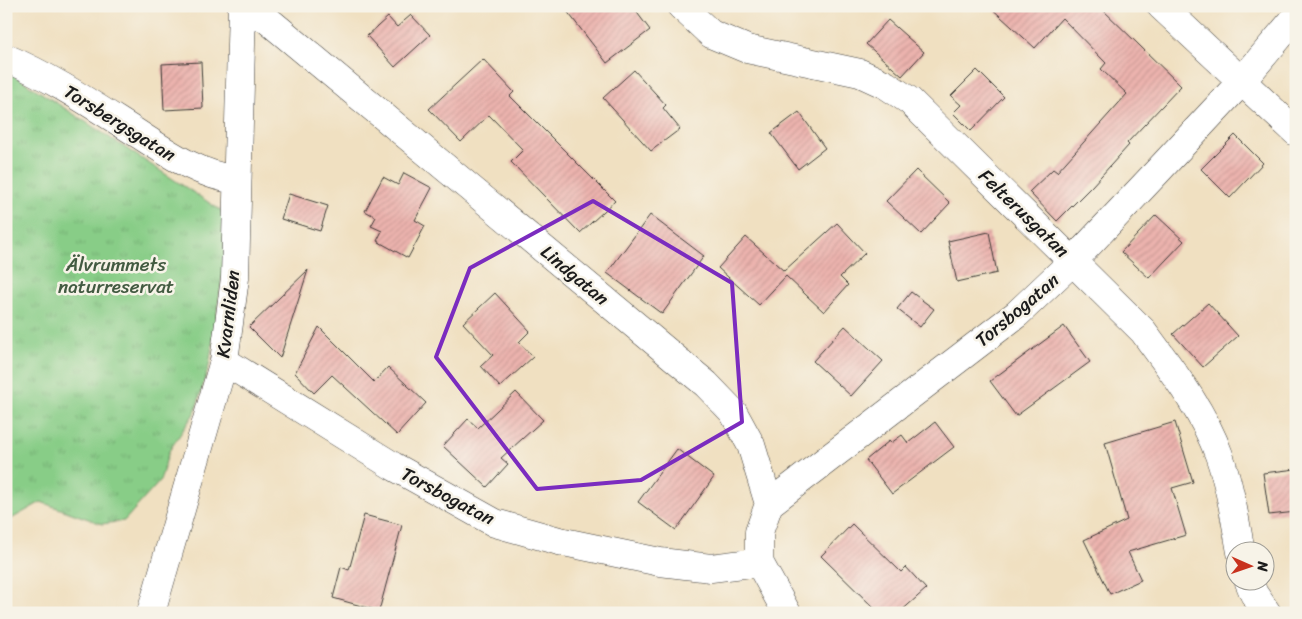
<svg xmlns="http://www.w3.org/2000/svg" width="1302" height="619" font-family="Sriracha,sans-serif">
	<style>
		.park { fill: url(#park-tufts); stroke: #527452 }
		.building { fill: url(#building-hatch) }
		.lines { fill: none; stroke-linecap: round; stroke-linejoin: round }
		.street-casing { stroke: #3c3935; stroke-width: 29 }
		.street { stroke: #fff; stroke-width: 28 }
		.marked { fill: none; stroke: #7b2cbf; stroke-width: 4; stroke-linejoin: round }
		.labels { text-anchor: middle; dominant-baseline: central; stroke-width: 5; stroke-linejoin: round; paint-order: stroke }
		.street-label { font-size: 19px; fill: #1c1c1c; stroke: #f7f3e8 }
		.park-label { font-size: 19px; fill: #425a41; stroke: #f7f3e8 }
	</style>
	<defs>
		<pattern id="park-tufts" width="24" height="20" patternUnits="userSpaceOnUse" patternTransform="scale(1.25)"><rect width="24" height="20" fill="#88cd87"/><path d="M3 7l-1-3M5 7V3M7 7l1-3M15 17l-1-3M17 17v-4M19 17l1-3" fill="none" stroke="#75af74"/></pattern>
		<pattern id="building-hatch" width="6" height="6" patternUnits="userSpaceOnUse" patternTransform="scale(1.25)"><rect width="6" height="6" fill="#ecb3ae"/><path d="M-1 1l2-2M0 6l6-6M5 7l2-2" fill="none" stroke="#ca9995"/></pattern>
	</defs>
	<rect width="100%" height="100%" fill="#f7f3e8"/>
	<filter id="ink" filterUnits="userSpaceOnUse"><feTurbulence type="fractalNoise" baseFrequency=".02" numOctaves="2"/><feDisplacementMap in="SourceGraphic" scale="10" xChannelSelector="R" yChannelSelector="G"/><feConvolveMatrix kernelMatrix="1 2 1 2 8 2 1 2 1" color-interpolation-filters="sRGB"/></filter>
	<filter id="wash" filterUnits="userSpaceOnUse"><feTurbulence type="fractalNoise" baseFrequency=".0096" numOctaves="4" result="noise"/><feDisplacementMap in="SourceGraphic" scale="20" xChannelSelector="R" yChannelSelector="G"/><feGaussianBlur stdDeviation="1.12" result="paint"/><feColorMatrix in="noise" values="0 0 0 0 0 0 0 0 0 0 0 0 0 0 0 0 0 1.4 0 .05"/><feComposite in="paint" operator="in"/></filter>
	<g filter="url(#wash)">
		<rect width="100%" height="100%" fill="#f0e0c1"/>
		<path class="park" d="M6,73L17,77L231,217L209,366L195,412L169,451L160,481L124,521L102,524L41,502L6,522Z"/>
		<g id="blocks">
			<path class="building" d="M563,6H632L650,30L607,63Z
				M989,6H1099L1181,86L1127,143L1129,145L1092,186L1057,221L1029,192L1053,169L1057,172L1127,94L1101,69L1106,63L1062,18L1035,48Z
				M411,15L430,35L395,67L367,36L388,17L397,27Z
				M888,20L924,52L902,76L866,44Z
				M483,59L514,92L510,96L615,201L580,233L511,162L523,150L489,115L461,142L429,109Z
				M201,62L203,108L164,110L162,64Z
				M634,70L666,105L663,108L680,129L651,151L603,98Z
				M977,70L1004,97L971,131L953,113L961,105L951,96Z
				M799,112L825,148L798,169L771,133Z
				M1235,135L1263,163L1230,198L1201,169Z
				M916,170L950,203L921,234L886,201Z
				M404,173L432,188L415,220L425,226L408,258L377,241L382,231L371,226L376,217L365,211L383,177L398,185Z
				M289,194L328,206L320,231L281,219Z
				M650,215L704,256L662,314L607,273Z
				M1156,215L1184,241L1149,278L1121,252Z
				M837,223L865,253L840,277L848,285L824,312L786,276L759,305L718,268L746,237L784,271Z
				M989,232L997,273L957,282L948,241Z
				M308,270L280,358L249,327Z
				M911,292L934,309L920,327L897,309Z
				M495,293L530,331L519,342L533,357L500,387L481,366L493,355L463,323Z
				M1208,303L1238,336L1203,367L1173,334Z
				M845,326L883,361L851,396L813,361Z
				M1064,326L1090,362L1016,416L990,381Z
				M319,327L374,382L388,367L426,403L397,435L332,375L314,393L295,373Z
				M516,392L543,420L501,458L508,464L487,487L443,446L468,419L478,428Z
				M935,422L954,447L892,494L866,460L889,441L891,443L902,435L908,443Z
				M1175,422L1193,482L1172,488L1186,535L1128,552L1141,580L1110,594L1084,540L1127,520L1105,443Z
				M677,449L714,477L676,530L638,502Z
				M1296,469V512L1269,515L1263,473Z
				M364,515L402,525L379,611L333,598L341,567L349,570Z
				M852,524L901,572L906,567L926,589L899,613H879L821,556Z"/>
		</g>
	</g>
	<g filter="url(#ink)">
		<use href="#blocks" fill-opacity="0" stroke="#3c3935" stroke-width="1"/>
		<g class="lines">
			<g class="street-casing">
				<path id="street" d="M681,6L711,34L747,49L860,73L886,85L910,101L1143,331C1171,369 1203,410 1219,455C1230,486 1235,519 1241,552
					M1161,6L1296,132
					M242,15L264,17L706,384L733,412L751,445L769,504L759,532V562L787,613
					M6,58C51,77 91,104 132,130C165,151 197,175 237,180
					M224,361L393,466L495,523L559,541L660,562L711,568L759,562
					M769,504L1017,314L1073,261L1157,172L1241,82L1296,17
					M1249,582L1254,594L1267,613
					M151,613L224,361L235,278L242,6"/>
			</g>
			<use href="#street" class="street"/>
		</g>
	</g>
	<path class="marked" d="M593,201L732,283L742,422L641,480L537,489L436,357L470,268Z"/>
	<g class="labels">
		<g class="street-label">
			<text transform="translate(120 123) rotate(32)">Torsbergsgatan</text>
			<text transform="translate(1024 213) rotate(44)">Felterusgatan</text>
			<text transform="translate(575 275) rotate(40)">Lindgatan</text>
			<text transform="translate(1017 310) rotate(-40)">Torsbogatan</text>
			<text transform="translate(228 314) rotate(-83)">Kvarnliden</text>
			<text transform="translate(448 496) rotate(28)">Torsbogatan</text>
		</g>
		<g class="park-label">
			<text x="116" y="264">Älvrummets<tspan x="116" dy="22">naturreservat</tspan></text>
		</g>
	</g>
	<rect width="1302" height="619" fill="none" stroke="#f7f3e8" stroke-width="25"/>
	<g transform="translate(1250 566) rotate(92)"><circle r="24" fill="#f7f3e8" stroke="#9f9d96"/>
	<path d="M0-4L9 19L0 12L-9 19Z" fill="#c8321e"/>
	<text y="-8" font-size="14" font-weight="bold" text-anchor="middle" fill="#1c1c1c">N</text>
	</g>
</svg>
